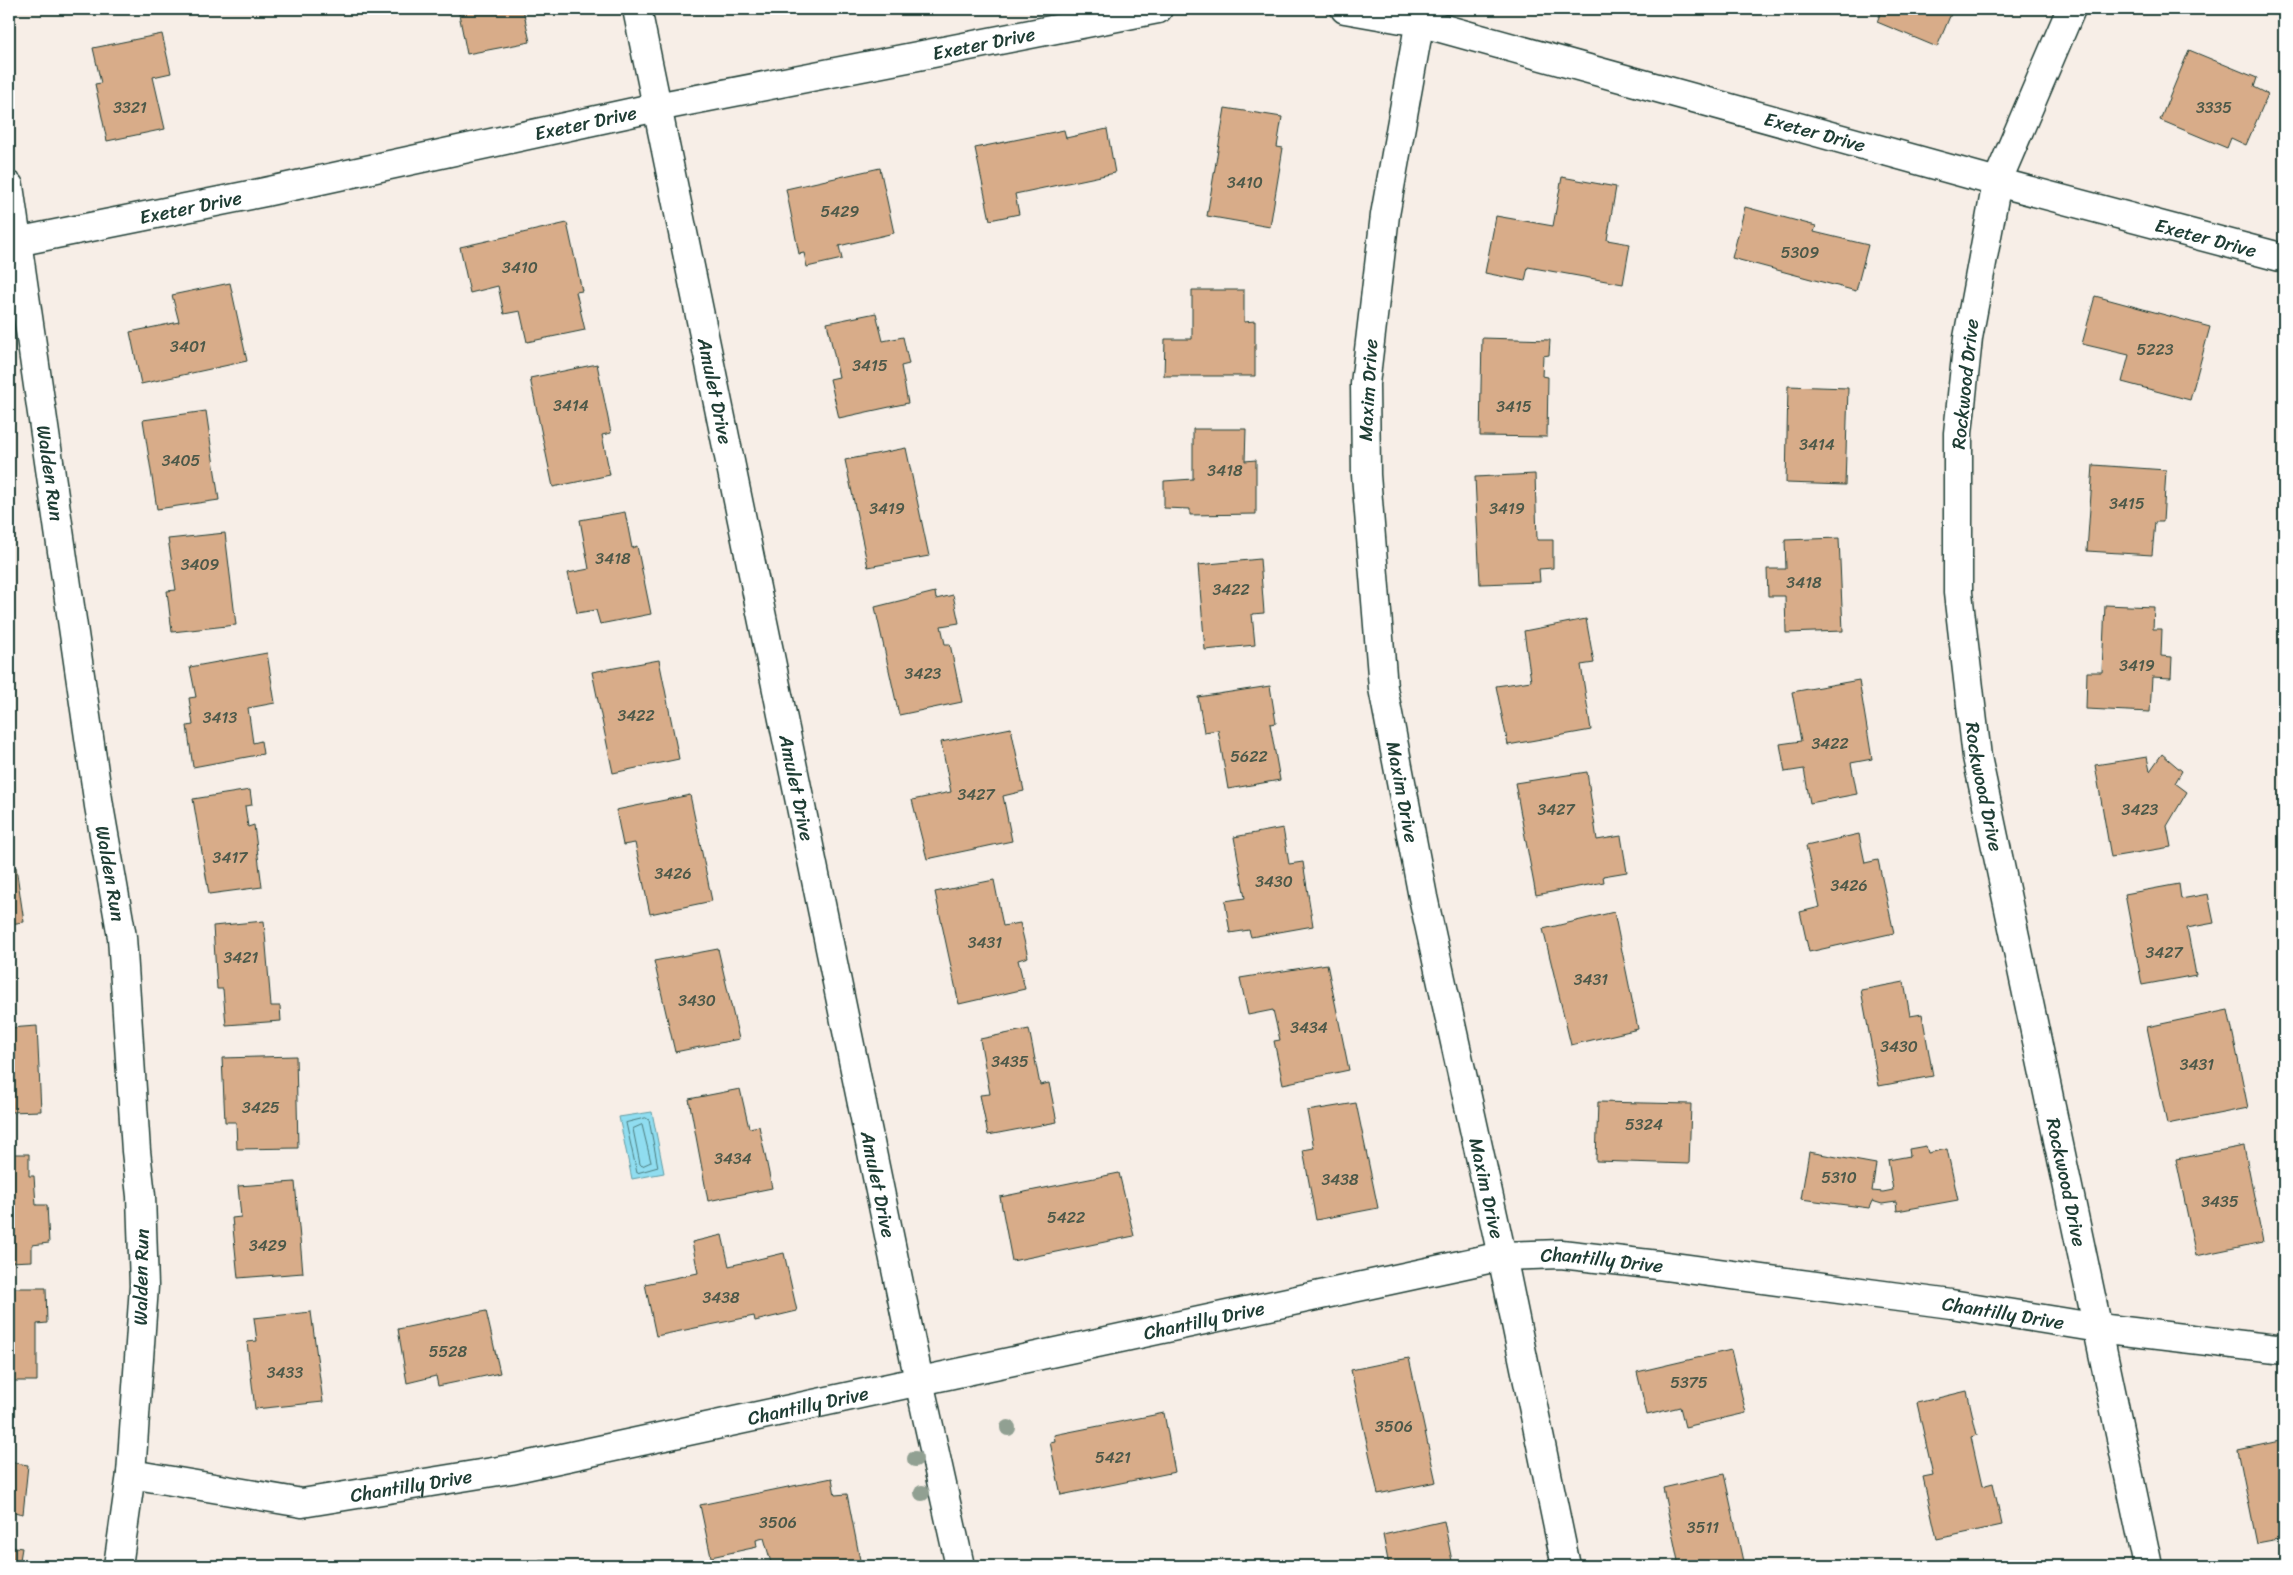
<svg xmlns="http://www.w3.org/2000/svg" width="2293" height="1575" font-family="Sriracha,sans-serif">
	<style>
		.water { fill: #90ddf0; stroke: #639da5 }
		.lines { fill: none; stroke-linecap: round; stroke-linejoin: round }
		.shore { stroke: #4c7d7f; stroke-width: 1 }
		.building { fill: #d8ac89; stroke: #1f3d34 }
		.minor-casing { stroke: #1f3d34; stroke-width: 31 }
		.minor { stroke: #fff; stroke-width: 28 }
		.tree { fill: #91a092 }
		.labels { text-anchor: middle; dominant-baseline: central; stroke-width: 5; stroke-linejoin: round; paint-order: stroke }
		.number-label { font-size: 16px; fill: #4d5949 }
		.street-label { font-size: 19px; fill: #1f3d34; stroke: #fff }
	</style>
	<rect width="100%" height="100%" fill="#f7eee7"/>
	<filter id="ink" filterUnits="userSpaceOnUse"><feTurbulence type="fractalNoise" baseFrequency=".02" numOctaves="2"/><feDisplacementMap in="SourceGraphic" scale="10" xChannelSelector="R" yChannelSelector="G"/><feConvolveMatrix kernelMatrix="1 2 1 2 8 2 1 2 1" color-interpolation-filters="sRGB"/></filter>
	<g filter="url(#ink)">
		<path class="water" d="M652,1112L664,1173L632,1179L619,1117Z"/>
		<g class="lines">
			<path class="shore" d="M646,1118L649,1120L658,1167L637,1173L626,1123Z
				M642,1125L651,1162L642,1166L640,1164L633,1129Z"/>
		</g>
		<path class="building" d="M79,9H99L80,13Z
			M458,9H523L530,42L467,54Z
			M1882,9H1953L1937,47L1877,22Z
			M162,34L171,73L153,77L165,129L107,141L95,84L101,83L93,48Z
			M2189,50L2257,78L2254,87L2268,94L2246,145L2231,138L2227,148L2160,120Z
			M2284,67V88L2278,85Z
			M1225,108L1282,117L1277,147L1283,148L1270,227L1207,216Z
			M1107,129L1115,173L1015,194L1019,214L990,220L975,148L1064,130L1066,138Z
			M880,168L894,233L839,246L842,259L807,267L804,253L799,254L786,189Z
			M1562,177L1616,187L1607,240L1630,244L1623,284L1528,267L1525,281L1485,273L1496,216L1553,226Z
			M1745,207L1816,226L1814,232L1868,245L1856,291L1732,258Z
			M567,223L582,291L576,292L585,330L527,342L520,311L504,314L498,286L470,293L460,247Z
			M230,283L247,361L141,384L130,332L179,322L172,295Z
			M1192,290H1244V322L1255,321V376H1164L1165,339H1192Z
			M2095,296L2210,327L2190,400L2122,382L2129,355L2082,344Z
			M876,313L883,341L903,337L909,364L901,366L908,403L839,418L830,379L839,377L827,323Z
			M1482,338L1550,340L1549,355L1543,356L1542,376L1548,377L1547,437L1480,436Z
			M597,364L611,433L602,435L610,475L553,487L530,378Z
			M1788,386L1848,388L1845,485L1786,483Z
			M206,411L219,500L157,509L143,420Z
			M1193,429H1246L1245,461L1256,460V514L1190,515V509L1164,508V481L1193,479Z
			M906,448L929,556L868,567L845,460Z
			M2093,465L2166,470L2163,522H2155L2152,555L2087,551Z
			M1535,474L1537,540H1553V568L1539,569L1540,582L1480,584L1475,477Z
			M625,512L632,548L637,546L651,614L600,624L596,610L577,613L568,573L589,569L580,520Z
			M225,533L236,625L172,632L167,591L176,590L168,539Z
			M1839,538L1843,631L1786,633L1785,596H1768L1767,569H1786L1785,540Z
			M1260,559L1264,613L1252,614L1255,645L1205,650L1198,565Z
			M935,592L936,599L953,595L959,623L941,626L945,644H950L962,702L899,715L875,607Z
			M2105,605L2154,607L2153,629H2162L2161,656L2172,657L2171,678L2152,677L2150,712L2086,709L2087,672H2102Z
			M1586,619L1594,663L1581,665L1591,730L1508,745L1496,686L1531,681L1524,631Z
			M267,653L275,703L248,708L253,743L261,741L263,754L193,767L187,726L193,725L189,698L196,697L190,667Z
			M659,660L679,759L613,773L592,672Z
			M1859,680L1872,759L1851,763L1857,794L1810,803L1804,769L1785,772L1780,744L1801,741L1792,692Z
			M1270,686L1276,723L1270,724L1280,780L1228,789L1218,730L1204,732L1198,697Z
			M1011,728L1024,791L1003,796L1012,841L927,859L912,800L951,792L941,742Z
			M2162,754L2182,771L2175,783L2187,792L2167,826L2171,847L2111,857L2095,765L2147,757L2150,771Z
			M1587,772L1597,840L1621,836L1627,872L1603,876L1604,882L1536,895L1515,783Z
			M250,790L252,805L245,806L248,827L254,825L262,887L209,894L193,799Z
			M690,795L712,901L650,914L635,843L623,845L616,810Z
			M1283,828L1289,864L1303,862L1313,926L1251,937L1249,930L1230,933L1225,901L1245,898L1234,837Z
			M1859,834L1865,863L1878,860L1894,933L1809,952L1800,912L1820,907L1806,846Z
			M16,867L24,922L9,924V868Z
			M994,880L1003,926L1020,923L1028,957L1018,960L1025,989L959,1004L935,892Z
			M2179,884L2181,899L2208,894L2214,923L2187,928L2196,975L2142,985L2125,894Z
			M1614,912L1638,1029L1571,1045L1543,929Z
			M264,921L271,1006H280L281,1021L226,1025L223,989H217L213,926Z
			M718,949L739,1039L675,1052L654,961Z
			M1327,964L1349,1070L1283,1084L1274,1041L1280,1040L1273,1010L1248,1015L1240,978Z
			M1904,982L1910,1016L1922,1014L1933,1076L1879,1086L1861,990Z
			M2228,1010L2248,1108L2167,1124L2147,1027Z
			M37,1026L41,1111L9,1112V1028Z
			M1029,1029L1040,1085L1049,1083L1057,1122L988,1135L980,1095L990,1094L980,1039Z
			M296,1056L298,1148L237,1149L236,1122H225L222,1058Z
			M740,1089L749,1128L759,1126L772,1188L708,1201L689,1099Z
			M1598,1102L1691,1104L1689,1164L1596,1161Z
			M1356,1103L1378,1208L1316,1220L1303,1150L1314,1148L1307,1111Z
			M1926,1146L1928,1153L1947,1149L1958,1200L1897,1211L1896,1202L1882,1204L1872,1201L1869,1208L1801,1199L1809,1152L1876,1164L1872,1191L1883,1192L1893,1190L1888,1160L1910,1156L1909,1149Z
			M2244,1146L2263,1242L2196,1256L2176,1159Z
			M9,1154H29V1176H34L36,1205H47L49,1243L32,1245V1261L9,1262Z
			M1119,1173L1134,1236L1012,1261L1000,1197Z
			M295,1182L303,1273L238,1278L232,1218L241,1217L238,1186Z
			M722,1235L729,1266L784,1253L797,1311L755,1321L754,1316L656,1336L645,1284L698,1273L692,1242Z
			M9,1288H46L47,1323L37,1324V1381H9Z
			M486,1311L500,1373L438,1386L436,1376L407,1383L398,1329Z
			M311,1312L323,1402L255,1409L247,1342L257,1341L254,1318Z
			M1731,1350L1746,1413L1685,1427L1680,1407L1647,1415L1637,1372Z
			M1409,1358L1436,1482L1378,1494L1351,1370Z
			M1967,1391L1977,1435L1971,1437L1982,1486L1993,1483L2002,1525L1937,1539L1923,1477L1933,1475L1917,1403Z
			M1164,1413L1175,1472L1061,1495L1050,1442L1055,1441L1054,1435Z
			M2284,1440V1539L2257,1544L2238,1450Z
			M9,1462L28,1465L23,1514L9,1511Z
			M1724,1474L1744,1566H1679L1663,1488Z
			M832,1478L835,1495L847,1494L861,1565L799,1566V1563L772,1566L764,1538L756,1540L757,1547L711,1557L700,1505Z
			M1444,1521L1453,1566H1389L1383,1535Z
			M9,1546L22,1548L19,1566H9Z
			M545,1560L546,1566H502Z
			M2035,1561L2036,1566H2014Z"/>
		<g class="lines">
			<g class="minor-casing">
				<g id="minor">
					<path id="s1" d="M637,9L919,1381L960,1566"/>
					<path id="s2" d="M1345,9L1419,22L1997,182L2284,258"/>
					<path id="s3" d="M1422,9L1385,215L1365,384L1366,475L1383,688L1423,897L1502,1256L1566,1566"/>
					<path id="s4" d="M2071,9L1997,182L1968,338L1958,433V593L1977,757L2148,1566"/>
					<path id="s5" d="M9,186L99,806L122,937L136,1151L141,1196L144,1286L131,1474L118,1566"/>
					<path id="s6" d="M16,242L265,192L657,107L1158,9"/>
					<path id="s7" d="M131,1474L302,1503L511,1469L1502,1256L1561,1254L1658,1265L1951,1304L2099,1328L2284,1350"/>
				</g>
			</g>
			<use href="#minor" class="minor"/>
		</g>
		<g class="tree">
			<circle cx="1008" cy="1428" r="8"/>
			<circle cx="915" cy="1459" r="8"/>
			<circle cx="922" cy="1493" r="8"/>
		</g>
	</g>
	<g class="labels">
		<g class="number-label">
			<text x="130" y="107">3321</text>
			<text x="2214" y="107">3335</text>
			<text x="1245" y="182">3410</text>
			<text x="840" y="211">5429</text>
			<text x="1800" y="252">5309</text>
			<text x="520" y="267">3410</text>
			<text x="188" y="346">3401</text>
			<text x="2155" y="349">5223</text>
			<text x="870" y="365">3415</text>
			<text x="571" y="405">3414</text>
			<text x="1514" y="406">3415</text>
			<text x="1817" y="444">3414</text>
			<text x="181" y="460">3405</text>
			<text x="1225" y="470">3418</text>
			<text x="2127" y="503">3415</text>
			<text x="887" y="508">3419</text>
			<text x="1507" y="508">3419</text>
			<text x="613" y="558">3418</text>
			<text x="200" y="564">3409</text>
			<text x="1804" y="582">3418</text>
			<text x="1231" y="589">3422</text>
			<text x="2137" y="665">3419</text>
			<text x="923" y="673">3423</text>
			<text x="636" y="715">3422</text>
			<text x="220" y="717">3413</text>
			<text x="1830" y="743">3422</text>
			<text x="1249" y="756">5622</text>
			<text x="976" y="794">3427</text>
			<text x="1556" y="809">3427</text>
			<text x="2140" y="809">3423</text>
			<text x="230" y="857">3417</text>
			<text x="673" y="873">3426</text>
			<text x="1274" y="881">3430</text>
			<text x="1849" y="885">3426</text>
			<text x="985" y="942">3431</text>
			<text x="2164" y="952">3427</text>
			<text x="241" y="957">3421</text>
			<text x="1591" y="979">3431</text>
			<text x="697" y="1000">3430</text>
			<text x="1309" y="1027">3434</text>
			<text x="1899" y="1046">3430</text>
			<text x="1010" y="1061">3435</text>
			<text x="2197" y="1064">3431</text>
			<text x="261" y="1107">3425</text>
			<text x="1644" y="1124">5324</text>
			<text x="733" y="1158">3434</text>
			<text x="1839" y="1177">5310</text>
			<text x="1340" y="1179">3438</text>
			<text x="2220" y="1201">3435</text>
			<text x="1066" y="1217">5422</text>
			<text x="268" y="1245">3429</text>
			<text x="721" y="1297">3438</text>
			<text x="448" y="1351">5528</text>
			<text x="285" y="1372">3433</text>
			<text x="1689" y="1382">5375</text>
			<text x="1394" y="1426">3506</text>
			<text x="1113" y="1457">5421</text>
			<text x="778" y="1522">3506</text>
			<text x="1703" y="1527">3511</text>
		</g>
		<g class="street-label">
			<text stroke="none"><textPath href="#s6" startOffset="988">Exeter Drive</textPath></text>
			<text stroke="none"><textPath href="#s6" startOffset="582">Exeter Drive</textPath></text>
			<text stroke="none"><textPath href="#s2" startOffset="486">Exeter Drive</textPath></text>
			<text stroke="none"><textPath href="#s6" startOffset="178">Exeter Drive</textPath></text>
			<text stroke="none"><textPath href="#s2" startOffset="891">Exeter Drive</textPath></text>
			<text transform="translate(1965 384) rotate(-84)">Rockwood Drive</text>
			<text transform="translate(1368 390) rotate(-87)">Maxim Drive</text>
			<text stroke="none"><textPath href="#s1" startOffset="390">Amulet Drive</textPath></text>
			<text stroke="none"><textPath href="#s5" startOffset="290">Walden Run</textPath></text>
			<text stroke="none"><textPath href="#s4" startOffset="798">Rockwood Drive</textPath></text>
			<text stroke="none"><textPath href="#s1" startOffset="795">Amulet Drive</textPath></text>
			<text stroke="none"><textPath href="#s3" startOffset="790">Maxim Drive</textPath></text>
			<text stroke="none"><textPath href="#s5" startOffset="695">Walden Run</textPath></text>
			<text stroke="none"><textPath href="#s4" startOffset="1202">Rockwood Drive</textPath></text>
			<text stroke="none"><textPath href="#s1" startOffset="1200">Amulet Drive</textPath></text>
			<text stroke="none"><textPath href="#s3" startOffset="1195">Maxim Drive</textPath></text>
			<text stroke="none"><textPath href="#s7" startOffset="1499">Chantilly Drive</textPath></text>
			<text transform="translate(141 1277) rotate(-89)">Walden Run</text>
			<text stroke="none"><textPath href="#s7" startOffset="1904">Chantilly Drive</textPath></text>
			<text stroke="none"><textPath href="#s7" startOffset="1094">Chantilly Drive</textPath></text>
			<text stroke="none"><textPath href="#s7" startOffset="689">Chantilly Drive</textPath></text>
			<text stroke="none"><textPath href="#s7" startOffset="284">Chantilly Drive</textPath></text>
		</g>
	</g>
	<rect width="2293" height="1575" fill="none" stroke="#fff" stroke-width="30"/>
	<rect x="15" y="15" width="2263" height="1545" fill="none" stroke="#1f3d34" stroke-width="2" filter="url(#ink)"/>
</svg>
